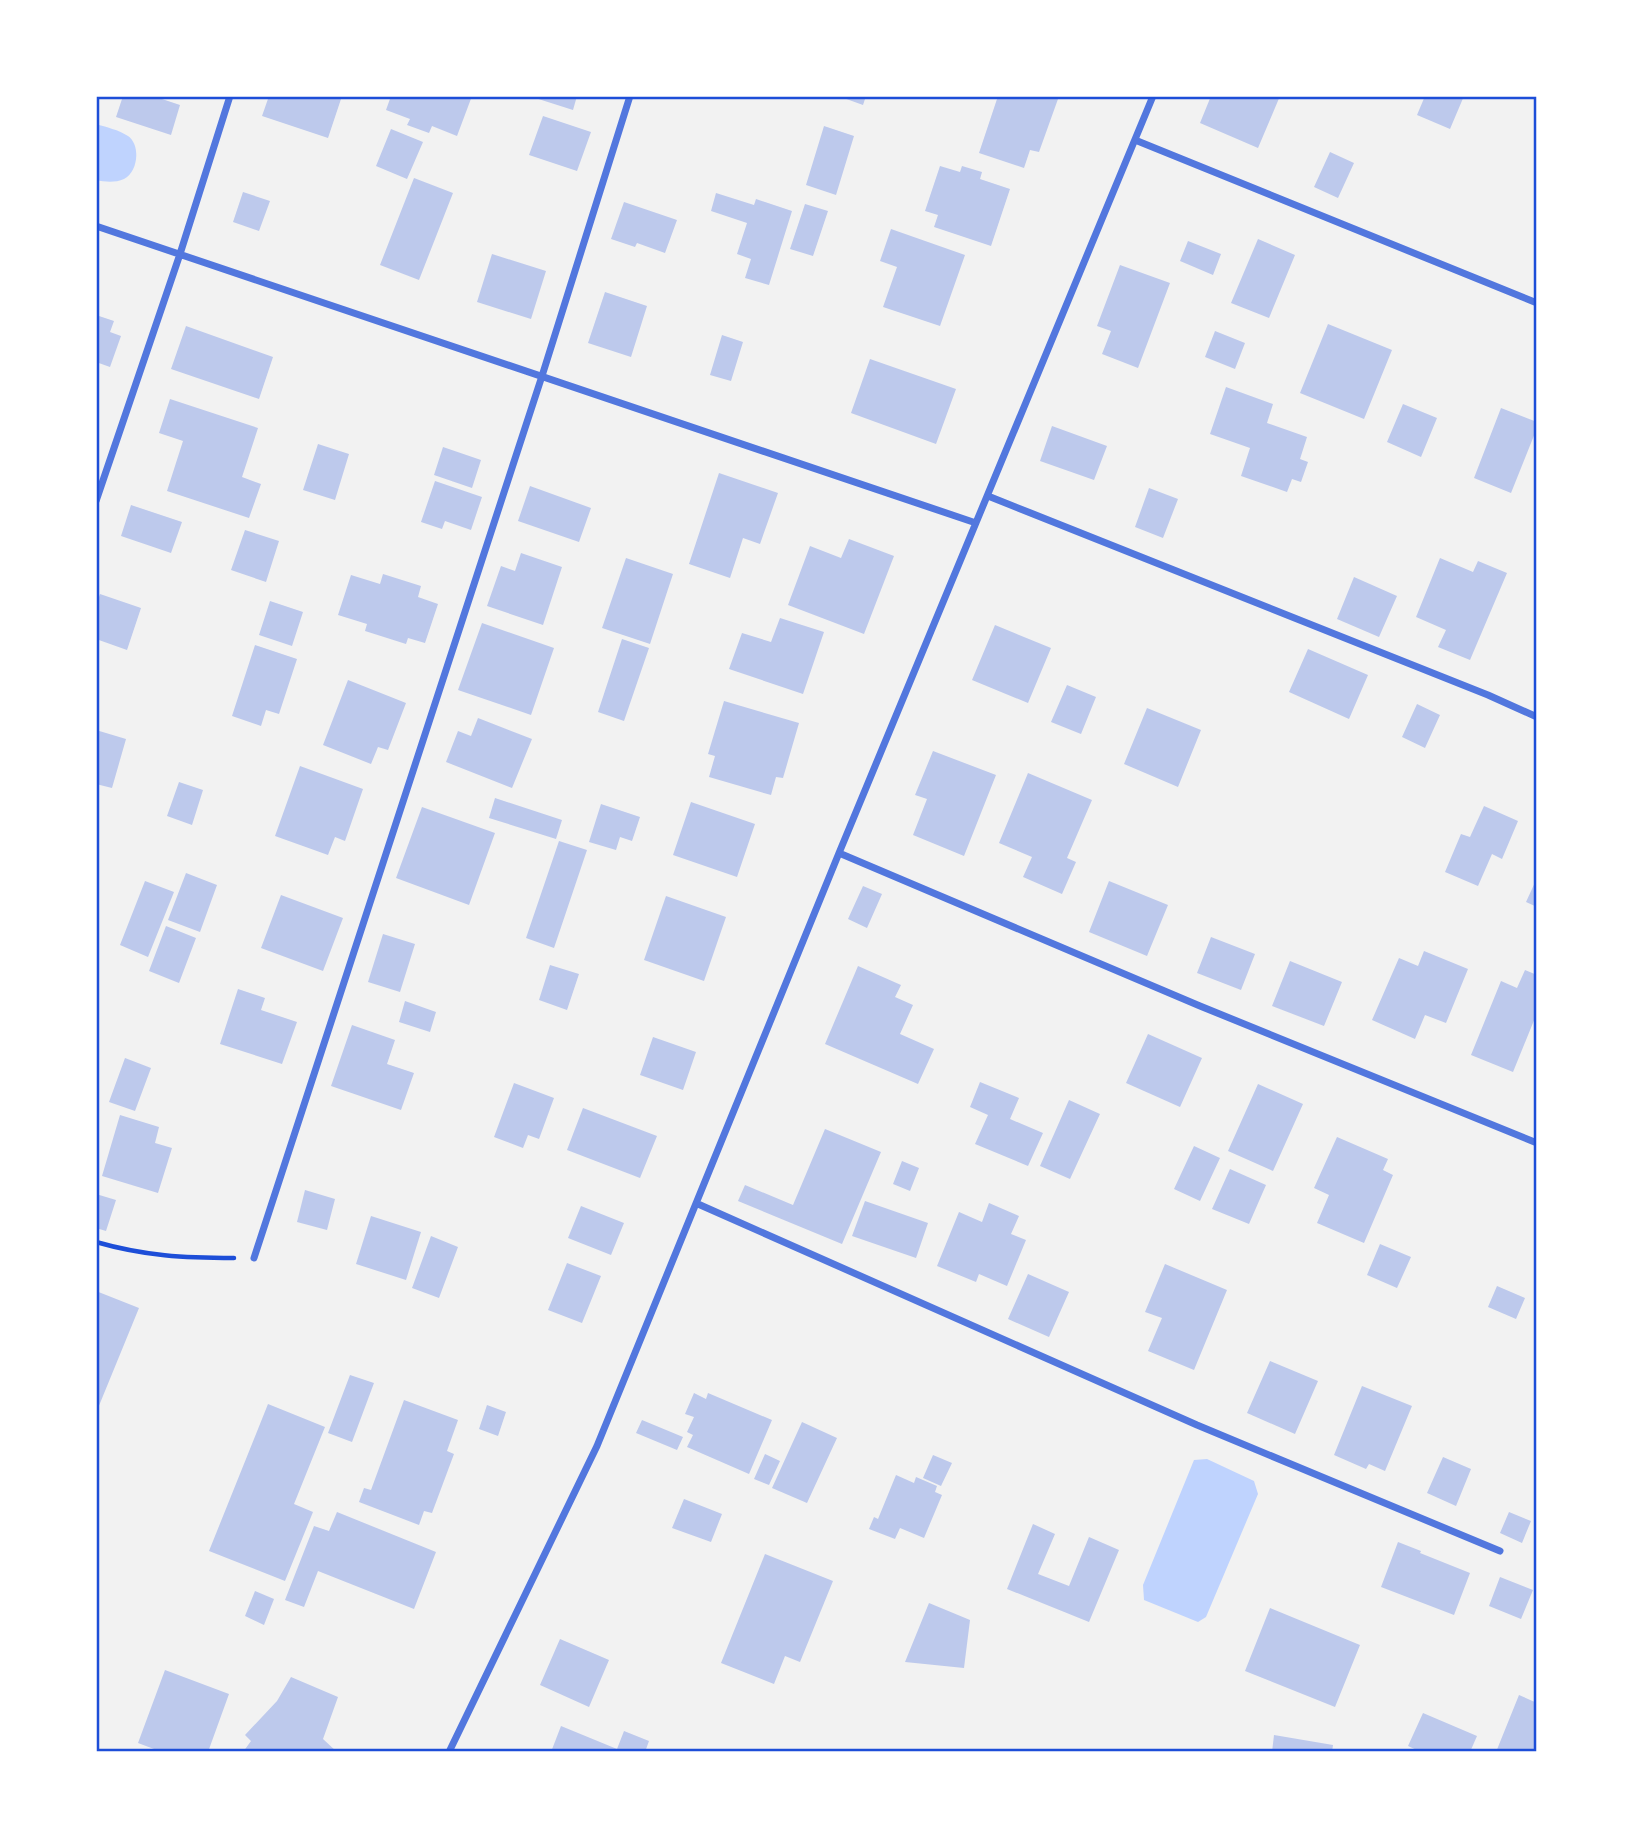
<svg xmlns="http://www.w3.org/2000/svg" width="1633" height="1848" font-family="Rubik,sans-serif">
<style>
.water{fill:#bfd3fe}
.building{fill:#bdc9ec}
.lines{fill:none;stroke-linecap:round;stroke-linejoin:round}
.path{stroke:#1d4ed8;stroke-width:4.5}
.minor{stroke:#5277de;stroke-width:7}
.neatline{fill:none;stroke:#1d4ed8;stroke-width:2.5}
</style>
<rect width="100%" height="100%" fill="#f2f2f2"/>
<!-- water -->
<path class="water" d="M96,124C106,127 119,130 128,136C141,145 138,172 124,179C115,183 105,182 96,180Z
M1207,1459L1254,1481L1258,1494L1206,1617L1198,1622L1144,1600L1143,1585L1194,1460Z"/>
<!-- building -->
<path class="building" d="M123,96H153L180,105L171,135L116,117Z
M269,96H342L328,138L262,116Z
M391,96H472L457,136L432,126L429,133L407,125L410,119L386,110Z
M529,96H577L573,110Z
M838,96H866L863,105Z
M998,96H1050L1058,99L1039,152L1030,150L1024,168L979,153Z
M1211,96H1280L1258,148L1200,123Z
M1425,96H1464L1450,129L1417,115Z
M543,116L591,132L577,171L529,155Z
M824,126L854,136L836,195L806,185Z
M391,129L423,142L407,179L376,166Z
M1330,152L1354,163L1338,198L1314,187Z
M940,166L960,172L962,166L982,172L980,179L1010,189L991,246L934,227L938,215L925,211Z
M414,178L453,193L419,280L380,265Z
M243,192L270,201L259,231L233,222Z
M716,193L754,205L756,199L792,211L769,285L745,278L751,259L737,254L747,223L711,211Z
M624,202L677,220L665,253L637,243L635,247L611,239Z
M805,204L828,211L813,256L790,249Z
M891,229L965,255L940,326L883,307L897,267L880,261Z
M1258,239L1295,255L1269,318L1231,303Z
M1188,241L1221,254L1213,275L1180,261Z
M492,254L546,271L531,319L477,302Z
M1120,265L1170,283L1138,368L1102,354L1111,331L1097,326Z
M605,292L647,306L631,357L588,343Z
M96,315L114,321L110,332L121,336L110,367L96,362Z
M1328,324L1392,350L1364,419L1300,393Z
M186,326L273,357L259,399L171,369Z
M1215,331L1245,343L1235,369L1205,357Z
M722,335L743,342L731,381L710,375Z
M870,359L956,389L936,444L851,413Z
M1226,387L1273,404L1267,423L1307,437L1300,459L1308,462L1301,482L1292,479L1287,492L1241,476L1250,448L1210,434Z
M170,399L258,428L242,477L261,484L249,518L167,491L183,441L159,433Z
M1403,404L1437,418L1421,457L1387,442Z
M1501,408L1537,422V428L1511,493L1474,478Z
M1052,426L1107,446L1094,480L1040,461Z
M318,444L349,454L335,500L303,490Z
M443,447L481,460L472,488L434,475Z
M719,473L778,493L760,544L743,538L730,578L689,564Z
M435,481L482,497L471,530L445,521L442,529L421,522Z
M530,486L591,508L579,542L518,521Z
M1149,488L1178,499L1163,538L1135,527Z
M131,505L182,522L171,553L121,536Z
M245,530L279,541L266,582L231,570Z
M849,539L894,556L864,634L788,605L810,546L841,558Z
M521,553L562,567L543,625L487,606L501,566L515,571Z
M626,558L673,574L650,644L602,628Z
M1440,558L1473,572L1478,561L1507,573L1470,660L1438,647L1446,630L1416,617Z
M383,574L421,586L418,597L438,604L425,643L408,638L406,644L365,631L367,624L338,615L351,575L380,584Z
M1354,577L1397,596L1379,637L1337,619Z
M100,594L141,608L127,650L96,639V606Z
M270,601L303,612L292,646L259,635Z
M780,618L824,632L803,694L729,669L742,633L771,642Z
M482,623L554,648L531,715L458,690Z
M995,625L1051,648L1028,703L972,680Z
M622,639L649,648L624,721L598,712Z
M255,645L297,659L279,714L266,710L261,726L232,716Z
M1308,649L1368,675L1349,719L1289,692Z
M348,680L406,703L388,750L378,747L371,764L323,745Z
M1067,685L1096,697L1081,734L1051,722Z
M724,701L799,723L783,778L776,777L771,795L709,777L715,756L708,754Z
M1417,704L1440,715L1425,748L1402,737Z
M1147,708L1201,730L1178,787L1124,764Z
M478,718L532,739L512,788L446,762L458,731L471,736Z
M96,730L126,739L112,788L96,784Z
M933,751L996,775L964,856L913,835L927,799L915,795Z
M300,766L363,789L345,841L335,837L328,855L275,836Z
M1028,773L1092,800L1067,858L1076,862L1062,894L1023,877L1032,857L999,843Z
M179,782L203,790L192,825L167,816Z
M495,798L562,820L556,839L489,818Z
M691,802L755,824L737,877L673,855Z
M601,804L640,817L632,841L620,837L616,850L589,842Z
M1484,806L1518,821L1502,859L1492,854L1478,886L1445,872L1461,834L1470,837Z
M422,807L495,833L469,905L396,878Z
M559,841L587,850L554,948L526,938Z
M186,873L217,885L200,932L168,920Z
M1537,878V907L1526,902Z
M145,881L174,892L148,957L120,945Z
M1109,881L1168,905L1147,956L1089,932Z
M863,886L882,894L867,928L848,919Z
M281,895L343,918L323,971L261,948Z
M666,896L726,917L704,981L644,960Z
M166,926L196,938L179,983L149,971Z
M383,934L415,944L400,992L368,982Z
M1211,937L1255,954L1241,990L1197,973Z
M1424,951L1468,969L1446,1023L1425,1015L1415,1039L1372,1020L1399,958L1418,966Z
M1290,961L1342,982L1324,1026L1272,1006Z
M550,965L579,974L567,1010L539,1000Z
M858,966L901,985L895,997L913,1005L900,1034L934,1049L918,1084L825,1044Z
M1525,970L1537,975V1013L1513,1072L1471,1055L1501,981L1517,988Z
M238,989L265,998L261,1010L297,1022L282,1064L220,1044Z
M405,1001L436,1012L430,1032L399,1022Z
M352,1025L395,1040L387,1064L414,1073L401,1110L331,1086Z
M1148,1034L1202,1058L1180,1107L1126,1083Z
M653,1037L696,1052L683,1090L640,1075Z
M125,1058L151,1068L135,1111L109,1102Z
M980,1082L1019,1098L1010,1119L1043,1133L1028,1166L975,1144L988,1115L970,1107Z
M514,1083L554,1098L539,1139L528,1135L523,1148L494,1137Z
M1258,1084L1303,1104L1273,1171L1228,1151Z
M1069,1100L1100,1114L1070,1179L1040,1166Z
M583,1108L657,1136L640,1178L567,1150Z
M120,1115L159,1127L155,1143L172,1148L158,1193L102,1176Z
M825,1129L881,1152L842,1244L738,1201L745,1185L793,1205Z
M1337,1137L1388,1159L1383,1170L1393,1175L1364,1243L1317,1223L1329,1195L1314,1188Z
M1194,1146L1220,1158L1200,1201L1174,1189Z
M902,1161L919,1168L910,1191L893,1184Z
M1230,1169L1266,1185L1249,1224L1212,1209Z
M305,1190L335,1199L327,1230L297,1222Z
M96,1194L116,1200L106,1231L96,1228Z
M865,1201L928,1223L916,1258L852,1236Z
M989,1203L1019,1216L1011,1234L1026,1240L1007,1286L979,1274L976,1282L937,1266L959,1212L982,1222Z
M581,1206L624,1223L611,1255L568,1238Z
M371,1216L421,1232L406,1280L356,1264Z
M431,1236L458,1247L439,1298L412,1288Z
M1380,1244L1411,1257L1397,1288L1367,1275Z
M567,1263L601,1276L582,1323L548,1310Z
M1165,1264L1227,1290L1194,1370L1148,1351L1162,1318L1145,1312Z
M1028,1274L1069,1292L1049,1337L1008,1319Z
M1497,1286L1525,1298L1516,1319L1488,1307Z
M96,1291L139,1308L96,1413Z
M1270,1361L1318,1381L1295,1434L1247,1413Z
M350,1375L374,1383L352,1442L328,1433Z
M1362,1386L1412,1406L1385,1471L1369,1464L1366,1469L1334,1455Z
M694,1393L706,1399L708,1393L772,1420L749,1474L687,1447L693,1435L687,1432L694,1417L685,1414Z
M404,1400L458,1420L447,1451L454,1454L432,1513L424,1511L419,1525L359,1502L364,1488L371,1490Z
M268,1404L325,1427L294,1504L313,1512L285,1581L209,1551Z
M487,1405L506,1412L498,1436L479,1429Z
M642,1420L683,1437L677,1450L636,1433Z
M802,1422L837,1438L807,1503L772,1488Z
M765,1454L780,1461L769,1485L754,1479Z
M933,1455L952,1463L941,1486L923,1478Z
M1443,1457L1471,1469L1456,1506L1427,1493Z
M896,1475L914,1483L916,1477L937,1486L935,1492L942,1495L924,1538L900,1528L895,1539L869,1529L874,1517L878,1519Z
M684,1499L722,1514L711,1542L672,1528Z
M337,1512L436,1552L414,1609L318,1571L304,1607L285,1600L314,1526L329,1531Z
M1509,1512L1531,1521L1522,1543L1500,1533Z
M1033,1524L1055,1534L1038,1574L1069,1586L1089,1537L1119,1550L1089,1622L1007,1589Z
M1398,1542L1421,1551L1420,1553L1470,1573L1454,1615L1381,1587Z
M765,1554L833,1581L800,1662L785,1656L774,1684L721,1663Z
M1500,1577L1533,1590L1521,1619L1489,1606Z
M255,1591L274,1599L264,1625L245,1616Z
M929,1603L970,1620L964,1668L905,1662Z
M1270,1608L1360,1645L1335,1707L1245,1671Z
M560,1639L609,1660L589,1707L540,1685Z
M165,1670L229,1694L208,1752H162L138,1743Z
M291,1677L338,1697L323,1739L337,1752H243L251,1741L245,1735L277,1701Z
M1519,1695L1537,1703V1752H1496Z
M1423,1713L1477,1736L1470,1752H1421L1408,1746Z
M561,1726L617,1749L624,1731L649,1741L645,1752H551Z
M1274,1735L1333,1745L1332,1752H1272Z"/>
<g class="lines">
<!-- path -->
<path class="path" d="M96,1242C145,1256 184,1258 234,1258"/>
<!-- minor -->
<path class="minor" d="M1135,140L1537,303
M96,226L976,523
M988,496L1488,695L1537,717
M96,501L180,254L230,96
M839,853L1200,1006L1537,1143
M698,1204L1197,1425L1500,1551
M254,1258L542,376L630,96
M449,1752L597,1446L839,853L1153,96"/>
</g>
<!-- border -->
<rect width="1633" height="1848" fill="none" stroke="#ffffff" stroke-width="196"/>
<rect x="98" y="98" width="1437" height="1652" class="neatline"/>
</svg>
